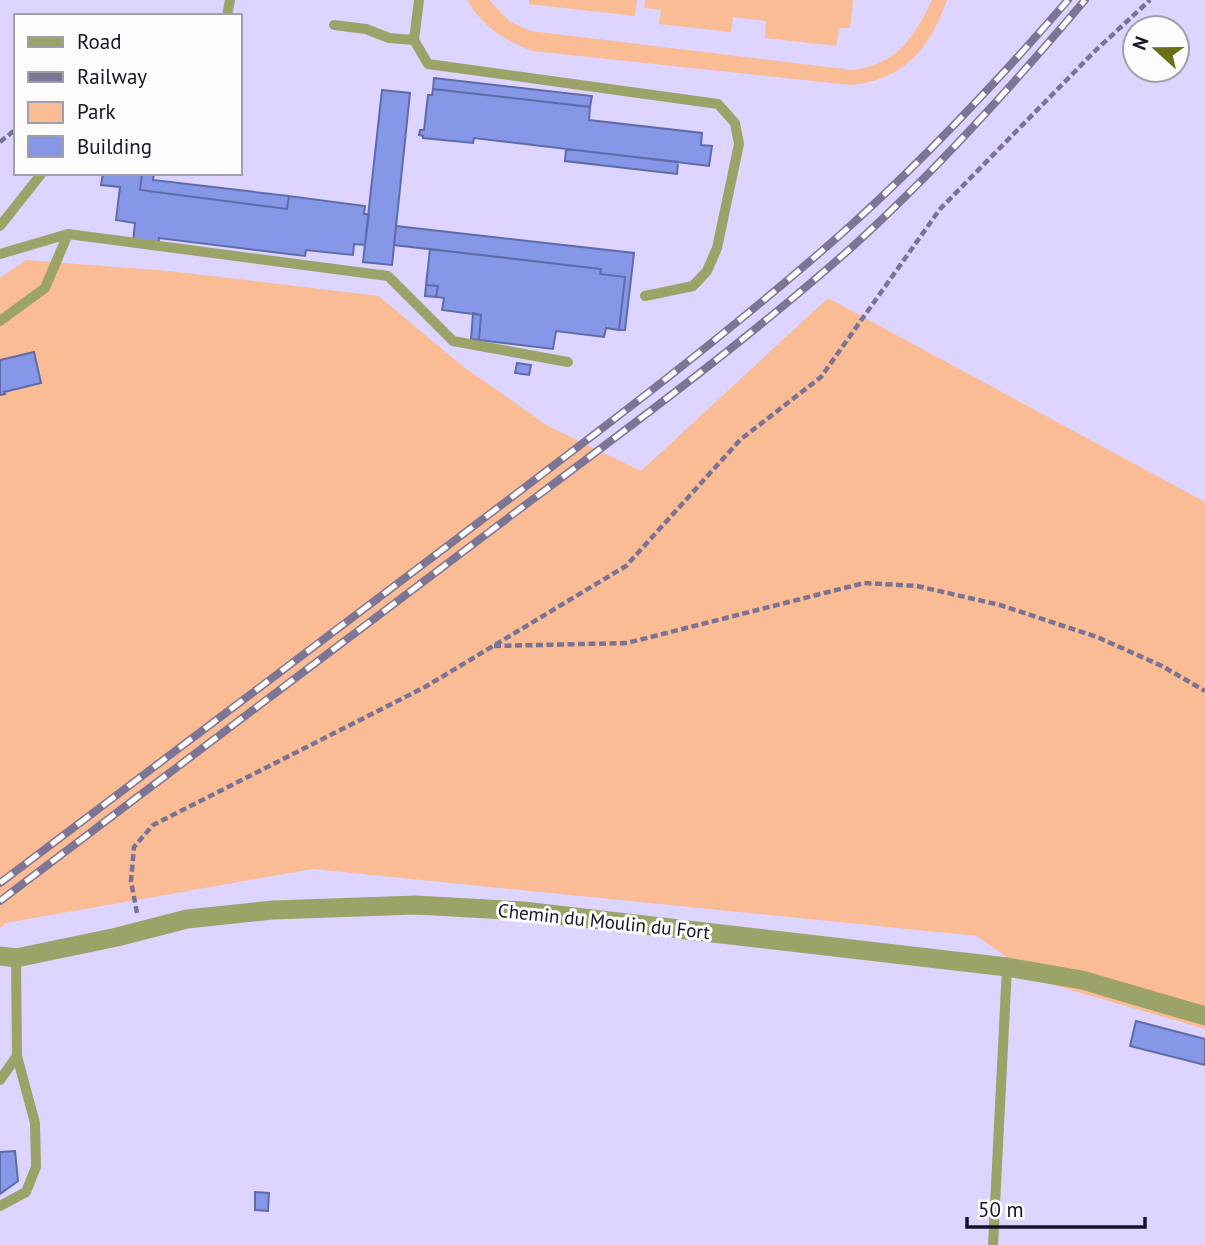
<svg xmlns="http://www.w3.org/2000/svg" width="1205" height="1245" font-family="'PT Sans',sans-serif">
<style>
.green{fill:#fabc94}
.building{fill:#8697e7;stroke:#5e6ba8;stroke-width:2}
.lines{fill:none;stroke-linecap:round;stroke-linejoin:round}
.path{stroke:#7a7394;stroke-width:4.5;stroke-dasharray:7 3.5;stroke-linecap:butt}
.lane{stroke:#9ca368;stroke-width:10}
.street{stroke:#9ca368;stroke-width:19}
.rail-casing{stroke:#7c7596;stroke-width:8}
.rail{stroke:#fcfcfc;stroke-width:5;stroke-dasharray:16;stroke-linecap:butt}
.labels{text-anchor:middle;dominant-baseline:central;stroke-width:6;stroke-linejoin:round;paint-order:stroke}
.street-label{font-size:19px;fill:#171129;stroke:#fcfcfc}
</style>
<rect width="100%" height="100%" fill="#ddd5ff"/>
<!-- green -->
<path class="green" d="M467,0H489L509,21L531,31L852,70C896,65 914,38 932,0H947C930,48 904,80 851,85L533,51C504,40 483,27 467,0Z
M529,0H637L635,16L529,4Z
M645,0H853L850,28H839L836,46L765,38L766,21L733,17L731,32L659,24L661,10L644,8Z
M26,260L169,271L379,296L461,365L548,426L641,471L828,298L1205,502V1029L1040,981L977,936L313,869L5,923L0,928V278Z"/>
<!-- building -->
<path class="building" d="M434,78L592,96L590,107L433,89Z
M433,89L590,107L589,120L702,133L701,145L712,146L709,166L474,138L473,143L423,138V136L419,135L420,130H424L428,95H432Z
M382,90L410,93L392,265L363,262Z
M566,149L678,162L677,174L565,161Z
M103,173H142L140,190L287,209L289,196L365,206L364,214H369L365,245L354,244L353,255L306,250L305,256L159,238L158,245L133,242L135,223L116,220L120,187L101,185Z
M142,173H154L153,180L289,196L287,209L140,190Z
M396,226L634,253L625,330H619L625,277L600,274L601,269L394,245Z
M430,249L601,269L600,274L625,277L619,330L606,328L604,337L556,331L553,349L479,340L481,315L442,310L444,298L436,297L438,286L426,285Z
M426,285L438,286L436,297L425,296Z
M473,313L481,315L479,340L471,339Z
M34,352L41,383L4,392L5,394L0,395V360Z
M517,363L531,365L529,375L515,373Z
M1136,1021L1205,1039V1065L1130,1046Z
M15,1151L18,1181L0,1194V1152Z
M255,1192L269,1193L268,1211L255,1210Z"/>
<g class="lines">
<!-- path -->
<path class="path" d="M0,142L16,129
M494,646L627,643L864,583L917,586L1000,605L1097,637L1162,666L1205,691
M137,913L131,881L134,847L153,825L425,687L626,566L740,440L821,377L940,209L1096,50L1150,0"/>
<!-- lane -->
<path class="lane" d="M419,0L414,40L428,64L718,104L735,123L739,144L717,248L707,271L693,286L645,296
M227,16L230,0
M334,25L366,29L389,38L414,40
M0,226L42,173
M0,254L68,234L388,276L453,341L568,362
M0,321L45,288L68,234
M0,1080L17,1056L16,958
M0,1206L26,1192L36,1167L35,1123L17,1056
M993,1245L1007,967"/>
<!-- street -->
<path class="street" d="M0,956L16,958L117,937L187,919L273,910L416,905L523,911L1007,967L1082,980L1205,1016"/>
<!-- rail casing -->
<g class="rail-casing">
<path id="rail" d="M0,883C149,771 297,659 446,547C579,446 714,346 840,235C921,163 997,82 1068,0
M0,901C153,785 306,670 460,554C592,454 727,358 851,248C935,172 1012,86 1085,0"/>
</g>
<!-- rail -->
<use href="#rail" class="rail"/>
</g>
<g class="labels">
<!-- street labels -->
<g class="street-label">
<text transform="translate(604 921) rotate(6)">Chemin du Moulin du Fort</text>
</g>
</g>
<!-- legend -->
<rect x="14" y="14" width="228" height="161" fill="#fcfcfc" stroke="#a09ea8" stroke-width="2"/>
<rect x="28" y="37" width="35" height="10" fill="#9ca368" stroke="#a09ea8" stroke-width="2"/>
<text x="77" y="49" font-size="21" fill="#171129">Road</text>
<rect x="28" y="72" width="35" height="10" fill="#7c7596" stroke="#a09ea8" stroke-width="2"/>
<text x="77" y="84" font-size="21" fill="#171129">Railway</text>
<rect x="28" y="102" width="35" height="21" fill="#fabc94" stroke="#a09ea8" stroke-width="2"/>
<text x="77" y="119" font-size="21" fill="#171129">Park</text>
<rect x="28" y="136" width="35" height="21" fill="#8697e7" stroke="#a09ea8" stroke-width="2"/>
<text x="77" y="154" font-size="21" fill="#171129">Building</text>
<!-- north arrow -->
<g transform="translate(1156 49) rotate(291)"><circle r="33" fill="#fcfcfc" stroke="#a09ea8" stroke-width="2"/>
<path d="M0-5L12 26L0 18L-12 26Z" fill="#6a7017"/>
<text y="-10" font-size="19" font-weight="bold" text-anchor="middle" fill="#171129">N</text>
</g>
<!-- scale -->
<path d="M967 1217v10h178v-10" fill="none" stroke="#171129" stroke-width="3.5"/>
<text x="978" y="1217" font-size="21" fill="#171129" stroke="#fcfcfc" stroke-width="5" paint-order="stroke">50 m</text>
</svg>
